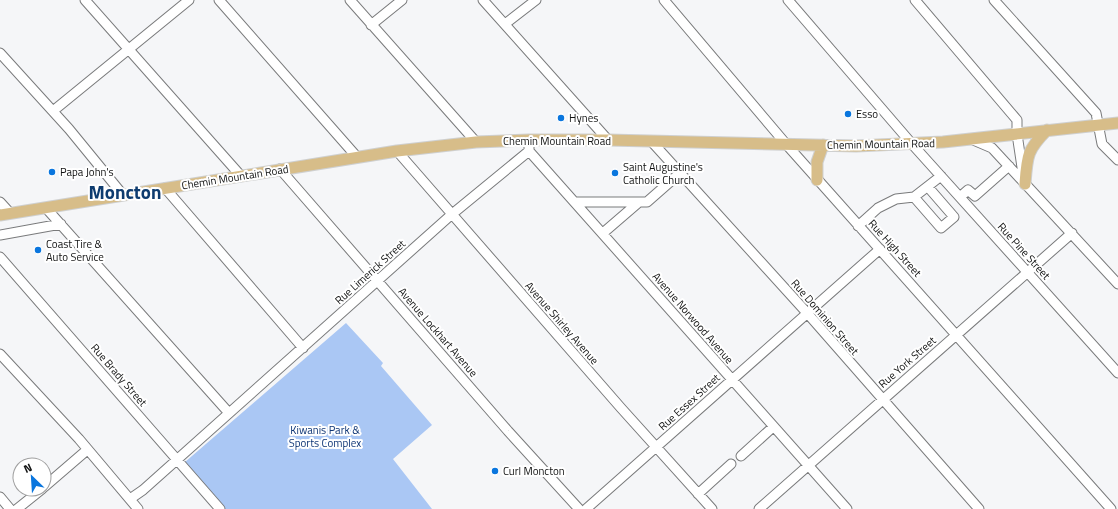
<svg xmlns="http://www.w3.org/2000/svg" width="1118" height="509" font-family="'Titillium Web',sans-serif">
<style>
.green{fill:#aac7f4}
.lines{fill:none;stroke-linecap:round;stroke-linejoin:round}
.minor-casing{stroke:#797a7b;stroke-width:11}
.major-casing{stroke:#cfd0d0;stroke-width:13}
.minor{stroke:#fff;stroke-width:9}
.major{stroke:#d7bd89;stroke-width:11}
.poi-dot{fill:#0a76de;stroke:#fff;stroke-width:1.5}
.labels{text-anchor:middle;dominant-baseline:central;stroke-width:4;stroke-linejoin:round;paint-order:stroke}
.poi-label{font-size:11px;fill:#111212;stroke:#fff;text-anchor:start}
.street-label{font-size:11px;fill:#111212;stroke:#fff}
.park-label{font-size:11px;fill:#0e3575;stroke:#fff}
.town-label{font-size:19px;font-weight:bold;fill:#0e3c6f;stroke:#fff}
</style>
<rect width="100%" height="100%" fill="#f5f6f8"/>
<!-- green -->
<path class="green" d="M346,323L383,363L381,366L432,425L393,459L432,509H224L185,462Z"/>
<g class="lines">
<!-- minor casing -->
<g class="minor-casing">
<path id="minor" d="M85,0L241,176
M219,0L357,157
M350,0L476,142
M483,0L608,140
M664,0L786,144L1111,509
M788,0L912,144L1118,373
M915,0L1017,120V134L1023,174
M994,0L1096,113L1102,144L1118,160
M505,24L536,0
M371,25L402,0
M0,53L69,129L123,195
M53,111L189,0
M971,139L992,148L1118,284
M652,142L808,314L979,509
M529,145V151L847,509
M397,151L621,408L712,509
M280,169L508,431L579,509
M165,188L303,348
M914,197L941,228L954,217L928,187
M960,197L968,190L975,196L1009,166
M0,202L10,213
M575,202H647L680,173
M46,208L229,413
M858,226L878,208L896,199L914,197L941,176
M603,233L639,202
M0,235L61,224
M0,257L220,509
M0,354L79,439L138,509
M741,456L773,427
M44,487L87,450
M698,494L731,464
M0,497L10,509
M130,499L143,490L451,215L529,151
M17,509L42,489
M586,509L880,249
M759,509L1072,233"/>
</g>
<!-- major casing -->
<g class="major-casing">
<path id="major" d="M817,180V162L823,145
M1025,184C1027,156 1027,150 1047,130
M0,215L397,151L476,142L529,140H608L856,146L943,142L1118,123"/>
</g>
<!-- minor -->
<use href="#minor" class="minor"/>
<!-- major -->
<use href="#major" class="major"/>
</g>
<!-- markers -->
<g class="poi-dot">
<circle cx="848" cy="114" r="4"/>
<circle cx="561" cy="118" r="4"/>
<circle cx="52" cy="172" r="4"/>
<circle cx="615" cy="173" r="4"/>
<circle cx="38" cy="250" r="4"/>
<circle cx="495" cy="471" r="4"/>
</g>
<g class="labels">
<!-- poi labels -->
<g class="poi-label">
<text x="856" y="114">Esso</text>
<text x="569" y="118">Hynes</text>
<text x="623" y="167">Saint Augustine's<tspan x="623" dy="13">Catholic Church</tspan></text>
<text x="60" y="172">Papa John's</text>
<text x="46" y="244">Coast Tire &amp;<tspan x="46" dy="13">Auto Service</tspan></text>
<text x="503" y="471">Curl Moncton</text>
</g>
<!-- street labels -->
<g class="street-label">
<text x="557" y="141">Chemin Mountain Road</text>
<text transform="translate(881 144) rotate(-1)">Chemin Mountain Road</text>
<text transform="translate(235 177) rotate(-9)">Chemin Mountain Road</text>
<text transform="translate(895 248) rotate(48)">Rue High Street</text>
<text transform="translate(1024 251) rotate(48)">Rue Pine Street</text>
<text transform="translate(370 272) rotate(-42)">Rue Limerick Street</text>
<text transform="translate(825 317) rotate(49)">Rue Dominion Street</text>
<text transform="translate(693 318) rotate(49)">Avenue Norwood Avenue</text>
<text transform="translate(562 323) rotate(49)">Avenue Shirley Avenue</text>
<text transform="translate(438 332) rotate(49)">Avenue Lockhart Avenue</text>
<text transform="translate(907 362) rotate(-41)">Rue York Street</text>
<text transform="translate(119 375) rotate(49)">Rue Brady Street</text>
<text transform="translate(689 402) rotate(-42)">Rue Essex Street</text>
</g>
<!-- park labels -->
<g class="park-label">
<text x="325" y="430">Kiwanis Park &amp;<tspan x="325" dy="13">Sports Complex</tspan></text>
</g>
<!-- town labels -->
<g class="town-label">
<text x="125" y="191">Moncton</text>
</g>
</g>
<!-- north arrow -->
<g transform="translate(32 477) rotate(335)"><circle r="19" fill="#ffffff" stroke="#a0a0a0"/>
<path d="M0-3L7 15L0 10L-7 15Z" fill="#0a76de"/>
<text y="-6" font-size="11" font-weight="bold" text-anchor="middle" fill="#111212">N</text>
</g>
</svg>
